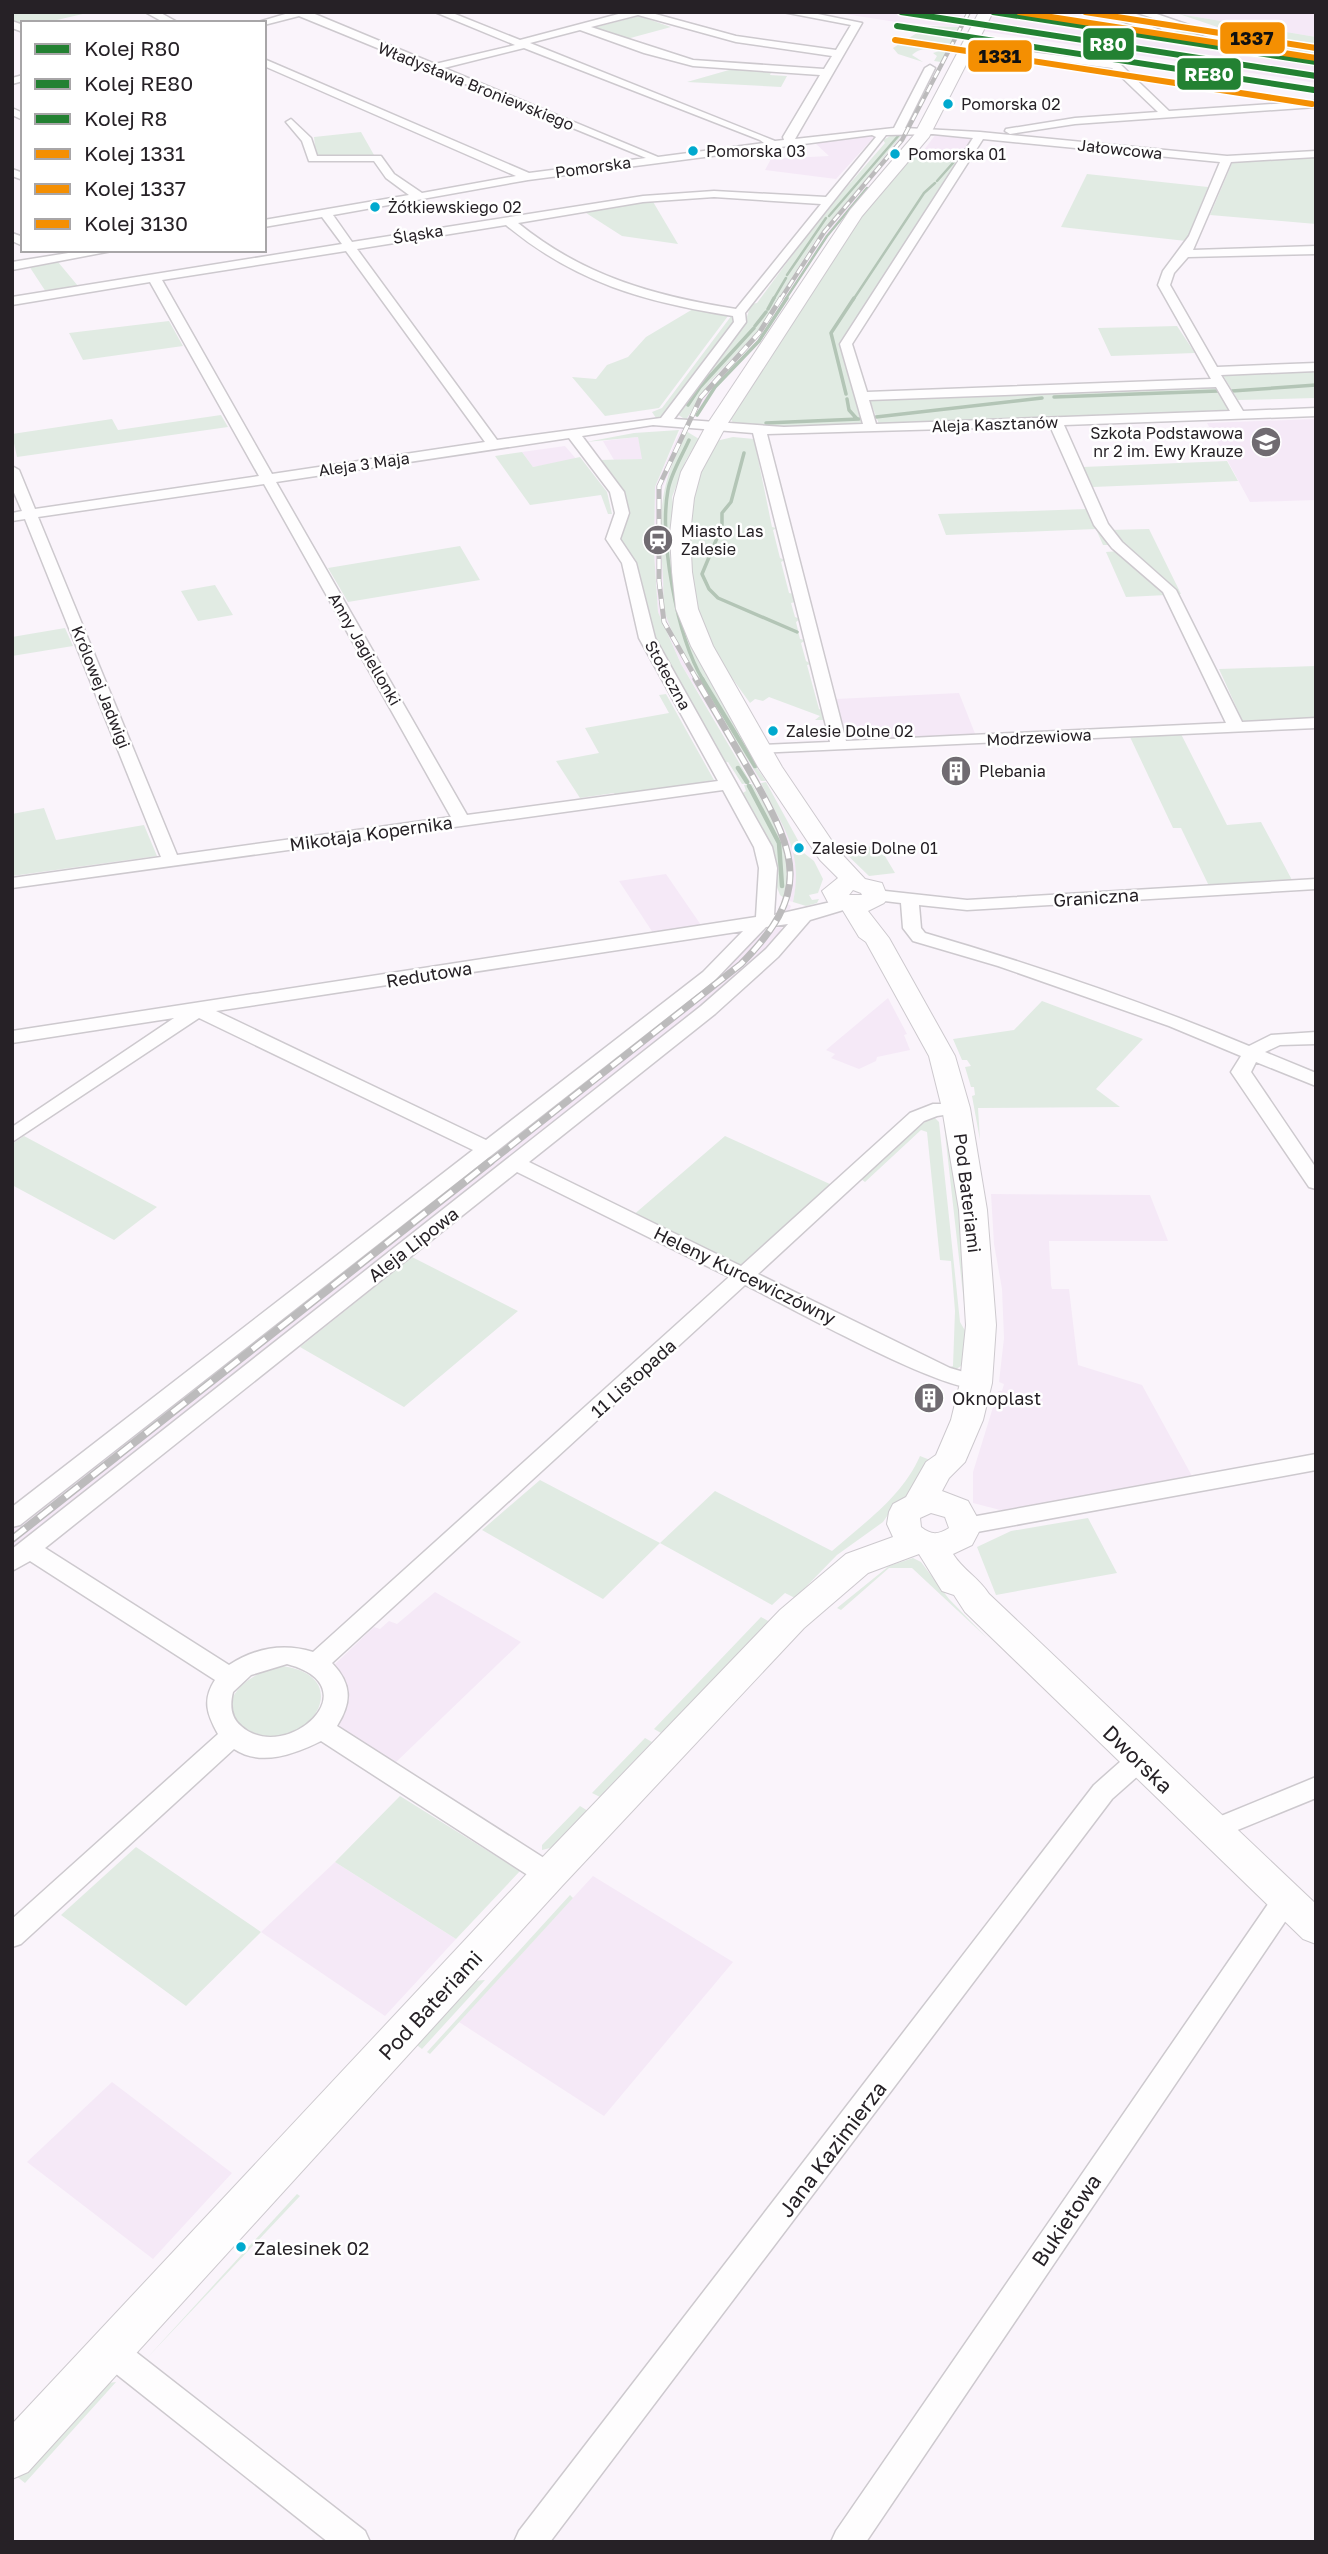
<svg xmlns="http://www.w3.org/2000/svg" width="1328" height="2554" font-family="'Golos Text',sans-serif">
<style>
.built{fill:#f5e9f7}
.green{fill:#e1ebe3}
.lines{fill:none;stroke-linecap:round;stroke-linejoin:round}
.stream-far2{stroke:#b3c5b6;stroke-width:2.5}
.stream-far1{stroke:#b3c5b6;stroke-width:3.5}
.stream{stroke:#b3c5b6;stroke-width:4.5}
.street-casing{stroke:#cdc9ce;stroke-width:3}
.secondary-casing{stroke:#cdc9ce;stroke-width:2}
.street{fill:#fefdfe;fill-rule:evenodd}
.secondary{fill:#fefdfe;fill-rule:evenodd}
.rail-far3-casing{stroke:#bcbbbc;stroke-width:4.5}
.rail-far2-casing{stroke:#bcbbbc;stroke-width:5}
.rail-far1-casing{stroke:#bcbbbc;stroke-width:7}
.rail-casing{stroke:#bcbbbc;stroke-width:8}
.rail-far3{stroke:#fff;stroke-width:2.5;stroke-dasharray:8;stroke-linecap:butt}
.rail-far2{stroke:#fff;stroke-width:3.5;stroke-dasharray:10;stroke-linecap:butt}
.rail-far1{stroke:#fff;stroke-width:4.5;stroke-dasharray:13;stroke-linecap:butt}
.rail{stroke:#fff;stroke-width:5;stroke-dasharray:17;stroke-linecap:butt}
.rail-1-casing{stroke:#fff;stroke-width:9}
.rail-2-casing{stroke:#fff;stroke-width:9}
.rail-3-casing{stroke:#fff;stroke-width:9}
.rail-4-casing{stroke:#fff;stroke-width:9}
.rail-5-casing{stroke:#fff;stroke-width:9}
.rail-6-casing{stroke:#fff;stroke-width:9}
.rail-1{stroke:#238132;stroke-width:6}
.rail-2{stroke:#238132;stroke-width:6}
.rail-3{stroke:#238132;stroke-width:6}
.rail-4{stroke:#f48f02;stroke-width:6}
.rail-5{stroke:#f48f02;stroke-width:6}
.rail-6{stroke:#f48f02;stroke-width:6}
.bus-dot{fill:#00a9ce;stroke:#fff;stroke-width:2.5}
.labels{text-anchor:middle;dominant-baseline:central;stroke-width:5;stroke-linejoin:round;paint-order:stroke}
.far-street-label{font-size:16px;fill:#262126;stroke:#fff}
.bus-label{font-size:16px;fill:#262126;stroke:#fff;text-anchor:start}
.far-poi-label{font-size:16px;fill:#262126;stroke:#fff;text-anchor:start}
.street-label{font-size:18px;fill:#262126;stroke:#fff}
.poi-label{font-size:18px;fill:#262126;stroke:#fff;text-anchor:start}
.near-bus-label{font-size:19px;fill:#262126;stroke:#fff;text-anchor:start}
.near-street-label{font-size:21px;fill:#262126;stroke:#fff}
.line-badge{stroke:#fff;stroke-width:2.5}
.badge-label{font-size:19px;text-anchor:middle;font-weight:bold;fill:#fff}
.pale-badge-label{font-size:19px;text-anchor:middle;font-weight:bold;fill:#111}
</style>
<rect width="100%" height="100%" fill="#faf4fb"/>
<!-- built -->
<path class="built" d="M832,12H940L965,16L959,27L896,22Z
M1167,12H1316V37L1179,14Z
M988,16L1316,67V83L982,31Z
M903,134L909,135L823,239L763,331L716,383L692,420H686L710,382L758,331L830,222Z
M936,134L975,136L964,154L924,150Z
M870,135L875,136L836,179L765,170L771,159L829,156L815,143Z
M1316,419V500L1250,502L1207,423Z
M683,425L689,426L662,489L660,519L666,616L680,648L761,781L758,782L761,783L789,835L795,852L797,880L793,902L789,901L788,904L791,906L788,914L778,913L787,900L789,868L777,829L754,783L681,664L658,612L654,552L655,487Z
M638,437L643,459L614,460L603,441Z
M565,446L577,460L533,467L522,452Z
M959,693L976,736L859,742L846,737L836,699Z
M666,874L703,928L655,936L619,881Z
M782,927L770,951L12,1553V1528L767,929Z
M888,998L907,1034L904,1035L910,1050L877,1057L876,1061L859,1069L831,1058L835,1054L826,1050Z
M991,1194L1150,1195L1168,1241H1049L1051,1285L1052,1289H1069L1078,1365L1142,1385L1192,1476L1004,1511L973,1503V1472L998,1391H1002L1004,1384L999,1382L1004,1338L1002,1289L994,1244Z
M435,1592L521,1642L394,1764L339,1729L345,1698L331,1668L374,1627L380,1629L389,1621L397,1624Z
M335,1862L456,1939L385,2016L261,1932Z
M593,1876L733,1962L604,2116L459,2022Z
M112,2082L232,2173L153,2259L27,2162Z"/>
<!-- green -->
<path class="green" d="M12,12H86L87,13L44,23L23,24L12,19Z
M993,12H1048L1117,35L988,16Z
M1179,14L1316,37V67L1198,48L1200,46L1184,41L1221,49L1271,54L1236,47L1235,44L1193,40L1169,33L1185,29L1220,41L1238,34Z
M639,16L671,27L623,40L593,28Z
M928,26L959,27L941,62L934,61L937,56L933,53L939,51C928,50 922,46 912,55L923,62L898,54L893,48Z
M736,68L772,70L770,75L787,76L781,87L687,82Z
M361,132L374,155L316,156L314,137Z
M894,134H903L815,241L758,331L710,382L686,420L677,414L745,323L751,304L757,303L819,219L885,143L883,140Z
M924,150L964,154L842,344L864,423L786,429L734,424L730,418C767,357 805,296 846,238C870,205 890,173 924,150Z
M1316,156V224L1210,215L1233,161Z
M1087,174L1208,187L1186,241L1061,227Z
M652,200L678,244L622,236L583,211Z
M58,262L78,286L46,292L29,266Z
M693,309L728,316L659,408L605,416L572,377L596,379L607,365L628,357L646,337Z
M732,315L735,321L662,417L656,418L652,412L662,408Z
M169,321L183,346L83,360L69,333Z
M1177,326L1195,353L1111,356L1098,328Z
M1316,369V398L1238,400L1221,372Z
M1214,387L1230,410L879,424L869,398Z
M221,415L228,427L17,457L12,434L112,419L118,430Z
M679,430L655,487L654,552L658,612L681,664L751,783L742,784L728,762L723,763L655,642L618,538L627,519L599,460L642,459L638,437L586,442L634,433Z
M686,431L699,439L686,460L672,497L694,649L761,767L757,768L766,781H761C730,730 688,675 667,619C662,607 664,590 663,577C659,512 658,491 686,431Z
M733,437L754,439L772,527L777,528L773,530L780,558L785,560L781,562L789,593L794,594L795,602L791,603L795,617L800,619L796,622L800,639L806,640L801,643L806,661L811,664L807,665L819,709L825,712L826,720H815L820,716L769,697L763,701L755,699L750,703L711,649L695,600L687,530L695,484L716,441Z
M522,452L533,467L580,457L607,492L612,514H608L601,495L530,505L495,456Z
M1227,461L1238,481L1093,487L1083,467Z
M1087,509L1096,529L1113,545H1103L1096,529L946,535L938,514Z
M1149,529L1181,594H1176L1109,530Z
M460,546L480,580L348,602L328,568Z
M1119,551L1167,595L1126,597L1106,552Z
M215,585L233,615L198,621L181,591Z
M65,628L73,646L12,656V637Z
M1316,666V718L1243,722L1219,669Z
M666,694L714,780L704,782L705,785L617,798L614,793L580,798L556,761L599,753L585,728L669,713L659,695Z
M1181,734L1227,825L1261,822L1292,880L1209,886L1181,828H1173L1130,737Z
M766,782L800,844L795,846L814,861L823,879L818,893L809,895L812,900L819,899L817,903L806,906L793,902C804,849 782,828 761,783Z
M752,784C775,822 793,853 785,899L780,895L741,794L746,791L744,785Z
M44,808L56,840L144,825L157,856L12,876V814Z
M879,846L895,873L869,876L840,848Z
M1042,1001L1143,1039L1096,1089L1120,1107L978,1108L980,1140L972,1096L975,1095L974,1087H971L965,1067L971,1066L967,1060H962L953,1039L1014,1030Z
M933,1116L939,1122L960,1322L967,1334L964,1364L952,1372L947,1368L953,1366L955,1311L951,1261L940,1260L927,1132L921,1130L865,1182L861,1179L900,1141Z
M944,1124H950L959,1189L966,1321Z
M24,1136L157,1207L114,1240L12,1185V1144Z
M725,1136L832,1185L741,1269L631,1217Z
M412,1257L518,1311L404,1407L300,1347Z
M920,1456L930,1460L910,1493L896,1503L883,1522L837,1555L795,1598L785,1593L772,1605L660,1543L603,1599L482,1530L540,1480L660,1543L715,1491L832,1551C865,1522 902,1497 920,1456Z
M1088,1518L1117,1573L996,1595L977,1547L1011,1531Z
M913,1558L921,1562L949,1599L987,1638L912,1568H889L841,1610L837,1608L889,1566Z
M761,1617L770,1622L661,1733L654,1729Z
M283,1666C361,1678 303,1758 250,1731C204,1707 250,1670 283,1666Z
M645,1738L652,1742L600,1797L592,1793Z
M400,1796L520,1871L456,1939L335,1862Z
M580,1806L588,1811L554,1847L542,1850V1845Z
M136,1847L261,1932L186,2006L61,1915Z
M570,1895L573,1898L430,2054L427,2052Z
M485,1980L422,2049L414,2043L472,1981Z
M297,2194L300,2196L147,2358Z
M116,2382L25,2483L16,2476L101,2384Z"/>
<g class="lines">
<!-- stream-far2 -->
<path class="stream-far2" d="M937,181L960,155
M829,216L899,135
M787,275L826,218
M773,300L786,278
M785,300L827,236L867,188
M853,300L924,193L935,183"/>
<!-- stream-far1 -->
<path class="stream-far1" d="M768,309L774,298
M755,326L766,312
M1232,391L1316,385
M846,394L831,333L854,298
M1054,397L1218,391
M847,399L849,410L857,419
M688,405L700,387L754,328
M697,415L715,387L759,341L787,298
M876,417L1042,398
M766,423L859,419
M689,440C682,456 671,473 668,490C659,539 677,637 703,680
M744,453L731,502L722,513V526L702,574L709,589L718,598L797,632"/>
<!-- stream -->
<path class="stream" d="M702,679L755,766
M738,768L747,782
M749,786L779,843L782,886"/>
<!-- street casing -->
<g class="street-casing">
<path id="street" d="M145,12H159L179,23H165Z
M292,12H310L435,64L515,45L435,12H450L520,40L626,12H648L736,36L836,50L851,25L783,12H808L862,23L795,139L894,128L925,68L930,65L935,68L905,128L980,132L1227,156L1316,151V157L1231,162L1193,250L1316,246V254L1188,257L1174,273L1170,285L1217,367L1316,363V371L1221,375L1243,411L1316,408V416L1064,425L1108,524L1122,542L1176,590L1242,722L1316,718V728L756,753L754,750L762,745L830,742L753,433L653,425L582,436L624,492L629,513L620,539L636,563L655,638L772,847L777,868L774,915L844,899L853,904L850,908L810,920L778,957L715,1014L529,1162L741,1266L910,1113L933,1104H963L966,1108L963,1112L937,1116L924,1121L758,1274L950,1368L984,1378L987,1383L984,1388C951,1398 785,1304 745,1285L332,1663C352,1684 352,1702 337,1726L558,1867L562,1875L558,1883L549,1886L540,1883L321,1741C295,1754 261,1767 234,1749L21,1944L12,1947V1919L218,1734C207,1714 202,1700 215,1680L30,1561L12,1571V1549L701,1006L766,949L788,924L766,927L715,980L20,1525L12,1527V1507L473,1150L199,1018L12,1142V1127L174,1018L12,1043V1031L756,917L759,868L754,847L723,790L12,888V878L161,857L25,519L12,521V513L22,511L12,488V466L19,470L35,509L259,476L150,282L12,305V297L342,244L322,217L264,227V220L409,195L386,178L374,161H309L302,141L286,122L291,119L311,138L317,156H381L394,174L422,193L516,176L264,66V59L529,173L646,158L299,16L264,25L255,23ZM638,15L736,42L832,56L824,69L693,60L591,27ZM580,30L644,53L693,66L820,75L783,137L784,140L775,141L530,43ZM524,48L760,140L764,143L658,157L444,68ZM933,134L973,138L840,344L863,424L784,427L674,419L746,322L745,313L752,304L886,135ZM872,135L876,137L826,197L714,191L643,196L352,242L333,215L528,180ZM983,139L1220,162L1189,236L1163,271L1158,285L1211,379L867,392L852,344ZM714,197L821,204L736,309C654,296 583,276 518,223L643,202ZM506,225C576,283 645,302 733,316L734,322L661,418L497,440L357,249ZM346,251L485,442L272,474L162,280ZM1216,387L1230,411L876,424L869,400ZM1050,426L1094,525L1112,548L1163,592L1226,723L846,741L767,434ZM569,438L610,492L615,513L606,539L622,563L639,638L718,781L467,815L276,482ZM264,484L451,817L177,855L38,517ZM743,931L703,972L486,1140L216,1011ZM517,1172L729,1277L313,1652C284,1643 255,1648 229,1665L45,1548ZM287,1664C374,1687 285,1766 241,1726C230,1717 230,1704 233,1692L251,1675Z
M1099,12H1114L1160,30L1151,32Z
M1135,12H1151L1229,39L1220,41Z
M12,21L23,25V32L12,28Z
M990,47L1119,63L1169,111L1316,101V107L1075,124L1010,134L1005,131L1006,129L1075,118L1158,112L1112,68L986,52V48Z
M23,75V81L12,84V78Z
M12,108L23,113V120L12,115Z
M12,169L23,173V180L12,176Z
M12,233L23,237V246L12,241Z
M87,250H117L12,270V262Z
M1316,879V889L967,910L919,905L921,928L925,933C1035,965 1144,1002 1249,1046L1271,1035L1316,1032V1044L1280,1045L1265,1052L1316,1073V1086L1256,1062L1251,1072L1316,1168V1189L1309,1187L1231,1072L1241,1056L1169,1026L998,966L913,941L903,928L901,903L876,900L867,895L876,890L967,900Z
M1316,1454V1470L966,1534L958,1532L954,1526L958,1520L966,1518Z
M1139,1750L1148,1753L1152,1760L1148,1767L1112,1799L550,2542H514L519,2531L1094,1785L1130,1753Z
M1316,1777V1798L1213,1840L1204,1837L1200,1830L1204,1823Z
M1286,1888L1295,1891L1299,1899L1295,1907L866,2542H831L836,2531L1277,1891Z
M112,2338L123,2342L365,2531L370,2542H328L101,2362L97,2352L101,2342Z"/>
</g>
<!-- secondary casing -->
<g class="secondary-casing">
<path id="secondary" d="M979,12H993L929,137L862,216L726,426L701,472L694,498L690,534L692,572L698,609L713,646L782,767L838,850L865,879L882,883L888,898L884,903L868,911L889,938L955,1056L970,1108L987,1210L996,1325L992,1383L983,1420L965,1462L949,1478L942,1491L968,1501L982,1526L972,1545L953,1554C964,1571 978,1577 989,1594L1316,1904V1944L1303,1939L965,1612L954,1595L942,1591L919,1554L868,1573L804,1628L562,1886L28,2472L12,2479V2424L536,1864L780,1610L846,1554L893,1537L887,1524L889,1512L893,1504L906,1497L926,1462L936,1455L951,1420L960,1383L966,1325L959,1210L942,1108L929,1056L866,942L859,937L842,909L830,906L822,891L838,878L820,860L758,767L691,646L676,609L672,572L670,534L674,498L681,472L706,426L850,210L914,135ZM853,890L861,893L862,895H849ZM931,1513L945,1517L949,1528C938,1535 931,1535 921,1527L920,1518Z"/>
</g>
<!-- street -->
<use href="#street" class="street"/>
<!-- secondary -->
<use href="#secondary" class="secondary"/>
<!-- rail-far3 casing -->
<g class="rail-far3-casing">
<path id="rail-far3" d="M780,300L824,232L902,140L969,12"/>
</g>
<!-- rail-far2 casing -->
<g class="rail-far2-casing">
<path id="rail-far2" d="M697,680L664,622L659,581V486L701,397L759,333L781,298"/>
</g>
<!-- rail-far1 casing -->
<g class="rail-far1-casing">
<path id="rail-far1" d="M489,1163L741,964C811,893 798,857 753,777C734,744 715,711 696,679"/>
</g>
<!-- rail casing -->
<g class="rail-casing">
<path id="rail" d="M12,1539L491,1161"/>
</g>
<!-- rail-far3 -->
<use href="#rail-far3" class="rail-far3"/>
<!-- rail-far2 -->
<use href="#rail-far2" class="rail-far2"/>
<!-- rail-far1 -->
<use href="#rail-far1" class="rail-far1"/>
<!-- rail -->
<use href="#rail" class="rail"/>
<!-- rail-1 casing -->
<g class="rail-1-casing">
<path id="rail-1" d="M901,12L1316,76"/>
</g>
<!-- rail-2 casing -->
<g class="rail-2-casing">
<path id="rail-2" d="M897,26L1314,90"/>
</g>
<!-- rail-3 casing -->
<g class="rail-3-casing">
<path id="rail-3" d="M993,12L1316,62"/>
</g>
<!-- rail-4 casing -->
<g class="rail-4-casing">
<path id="rail-4" d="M895,40L1312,104"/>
</g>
<!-- rail-5 casing -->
<g class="rail-5-casing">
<path id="rail-5" d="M1085,12L1316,48"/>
</g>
<!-- rail-6 casing -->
<g class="rail-6-casing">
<path id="rail-6" d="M1019,12L1316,58"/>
</g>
<!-- rail-1 -->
<use href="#rail-1" class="rail-1"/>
<!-- rail-2 -->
<use href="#rail-2" class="rail-2"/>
<!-- rail-3 -->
<use href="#rail-3" class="rail-3"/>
<!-- rail-4 -->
<use href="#rail-4" class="rail-4"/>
<!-- rail-5 -->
<use href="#rail-5" class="rail-5"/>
<!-- rail-6 -->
<use href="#rail-6" class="rail-6"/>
</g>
<!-- icons -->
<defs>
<g id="school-disc" transform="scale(1.575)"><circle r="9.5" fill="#706b71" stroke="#fff"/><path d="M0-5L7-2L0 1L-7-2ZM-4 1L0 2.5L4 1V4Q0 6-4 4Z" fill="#fff"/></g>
<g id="station-disc" transform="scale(1.575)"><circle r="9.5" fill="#706b71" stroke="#fff"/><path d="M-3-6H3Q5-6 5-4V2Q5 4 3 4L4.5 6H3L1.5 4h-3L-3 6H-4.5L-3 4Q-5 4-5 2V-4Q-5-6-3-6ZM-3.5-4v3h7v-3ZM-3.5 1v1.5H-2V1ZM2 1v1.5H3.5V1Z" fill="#fff"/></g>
<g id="building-disc" transform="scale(1.575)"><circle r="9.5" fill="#706b71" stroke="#fff"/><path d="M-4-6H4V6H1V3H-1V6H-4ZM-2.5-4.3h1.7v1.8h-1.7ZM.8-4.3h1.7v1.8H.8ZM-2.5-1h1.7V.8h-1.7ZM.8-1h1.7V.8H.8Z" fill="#fff"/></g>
</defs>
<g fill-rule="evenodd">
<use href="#school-disc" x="1266" y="442"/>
<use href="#station-disc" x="658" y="540"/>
<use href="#building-disc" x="956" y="771"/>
<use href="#building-disc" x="929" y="1398"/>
</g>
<!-- markers -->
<g class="bus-dot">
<circle cx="948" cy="104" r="6"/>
<circle cx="693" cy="151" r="6"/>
<circle cx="895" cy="154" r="6"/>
<circle cx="375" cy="207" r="6"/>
<circle cx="773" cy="731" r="6"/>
<circle cx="799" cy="848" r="6"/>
<circle cx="241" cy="2247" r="6"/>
</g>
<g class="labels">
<!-- far-street labels -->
<g class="far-street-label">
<text transform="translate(476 86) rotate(22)">Władysława Broniewskiego</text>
<text transform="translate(1120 149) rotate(6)">Jałowcowa</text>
<text transform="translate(593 167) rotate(-8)">Pomorska</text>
<text transform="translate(418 234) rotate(-9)">Śląska</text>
<text transform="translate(995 424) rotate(-2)">Aleja Kasztanów</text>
<text transform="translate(364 464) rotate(-8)">Aleja 3 Maja</text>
<text transform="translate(365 649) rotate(60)">Anny Jagiellonki</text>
<text transform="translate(668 675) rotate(61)">Stołeczna</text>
<text transform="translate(101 687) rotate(68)">Królowej Jadwigi</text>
<text transform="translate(1039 737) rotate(-3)">Modrzewiowa</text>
</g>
<!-- bus labels -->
<g class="bus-label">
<text x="961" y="104">Pomorska 02</text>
<text x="706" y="151">Pomorska 03</text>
<text x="908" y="154">Pomorska 01</text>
<text x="388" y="207">Żółkiewskiego 02</text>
<text x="786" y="731">Zalesie Dolne 02</text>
<text x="812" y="848">Zalesie Dolne 01</text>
</g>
<!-- far-poi labels -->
<g class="far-poi-label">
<text x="1243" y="433" text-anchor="end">Szkoła Podstawowa<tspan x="1243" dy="18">nr 2 im. Ewy Krauze</tspan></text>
<text x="681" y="531">Miasto Las<tspan x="681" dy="18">Zalesie</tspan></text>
<text x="979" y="771">Plebania</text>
</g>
<!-- street labels -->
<g class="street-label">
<text transform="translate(371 833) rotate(-8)">Mikołaja Kopernika</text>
<text transform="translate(1096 897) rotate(-4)">Graniczna</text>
<text transform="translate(429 974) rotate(-9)">Redutowa</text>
<text transform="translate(968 1193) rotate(83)">Pod Bateriami</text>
<text transform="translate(413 1244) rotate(-38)">Aleja Lipowa</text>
<text transform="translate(745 1275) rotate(26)">Heleny Kurcewiczówny</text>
<text transform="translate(633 1378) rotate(-42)">11 Listopada</text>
</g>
<!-- poi labels -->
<g class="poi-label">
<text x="952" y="1398">Oknoplast</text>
</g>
<!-- near-bus labels -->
<g class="near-bus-label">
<text x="254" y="2247">Zalesinek 02</text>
</g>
<!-- near-street labels -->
<g class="near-street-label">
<text transform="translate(1138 1759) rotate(44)">Dworska</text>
<text transform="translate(430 2005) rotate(-47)">Pod Bateriami</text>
<text transform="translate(832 2149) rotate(-53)">Jana Kazimierza</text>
<text transform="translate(1066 2220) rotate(-56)">Bukietowa</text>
</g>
</g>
<g class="line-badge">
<rect x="1219" y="21" width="67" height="34" rx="7" fill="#f48f02"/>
<rect x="1082" y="27" width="53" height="34" rx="7" fill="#238132"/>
<rect x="967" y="39" width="66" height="34" rx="7" fill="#f48f02"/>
<rect x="1176" y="57" width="66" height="34" rx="7" fill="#238132"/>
</g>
<g class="badge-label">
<text x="1108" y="51">R80</text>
<text x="1209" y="81">RE80</text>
</g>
<g class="pale-badge-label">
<text x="1252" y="45">1337</text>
<text x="1000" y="63">1331</text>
</g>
<!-- border -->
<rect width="1328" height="2554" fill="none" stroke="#262126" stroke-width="28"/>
<!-- legend -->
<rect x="21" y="21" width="245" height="231" fill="#ffffff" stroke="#a8a6a8" stroke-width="2"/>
<rect x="35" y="44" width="35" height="10" fill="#238132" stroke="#a8a6a8" stroke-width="2"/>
<text x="84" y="56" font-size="21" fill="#262126">Kolej R80</text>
<rect x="35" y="79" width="35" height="10" fill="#238132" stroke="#a8a6a8" stroke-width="2"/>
<text x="84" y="91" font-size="21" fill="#262126">Kolej RE80</text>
<rect x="35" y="114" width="35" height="10" fill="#238132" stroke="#a8a6a8" stroke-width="2"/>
<text x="84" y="126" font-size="21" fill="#262126">Kolej R8</text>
<rect x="35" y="149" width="35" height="10" fill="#f48f02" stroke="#a8a6a8" stroke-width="2"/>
<text x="84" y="161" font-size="21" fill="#262126">Kolej 1331</text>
<rect x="35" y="184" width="35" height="10" fill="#f48f02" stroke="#a8a6a8" stroke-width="2"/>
<text x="84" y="196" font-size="21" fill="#262126">Kolej 1337</text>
<rect x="35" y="219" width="35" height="10" fill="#f48f02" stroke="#a8a6a8" stroke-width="2"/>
<text x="84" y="231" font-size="21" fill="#262126">Kolej 3130</text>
</svg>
